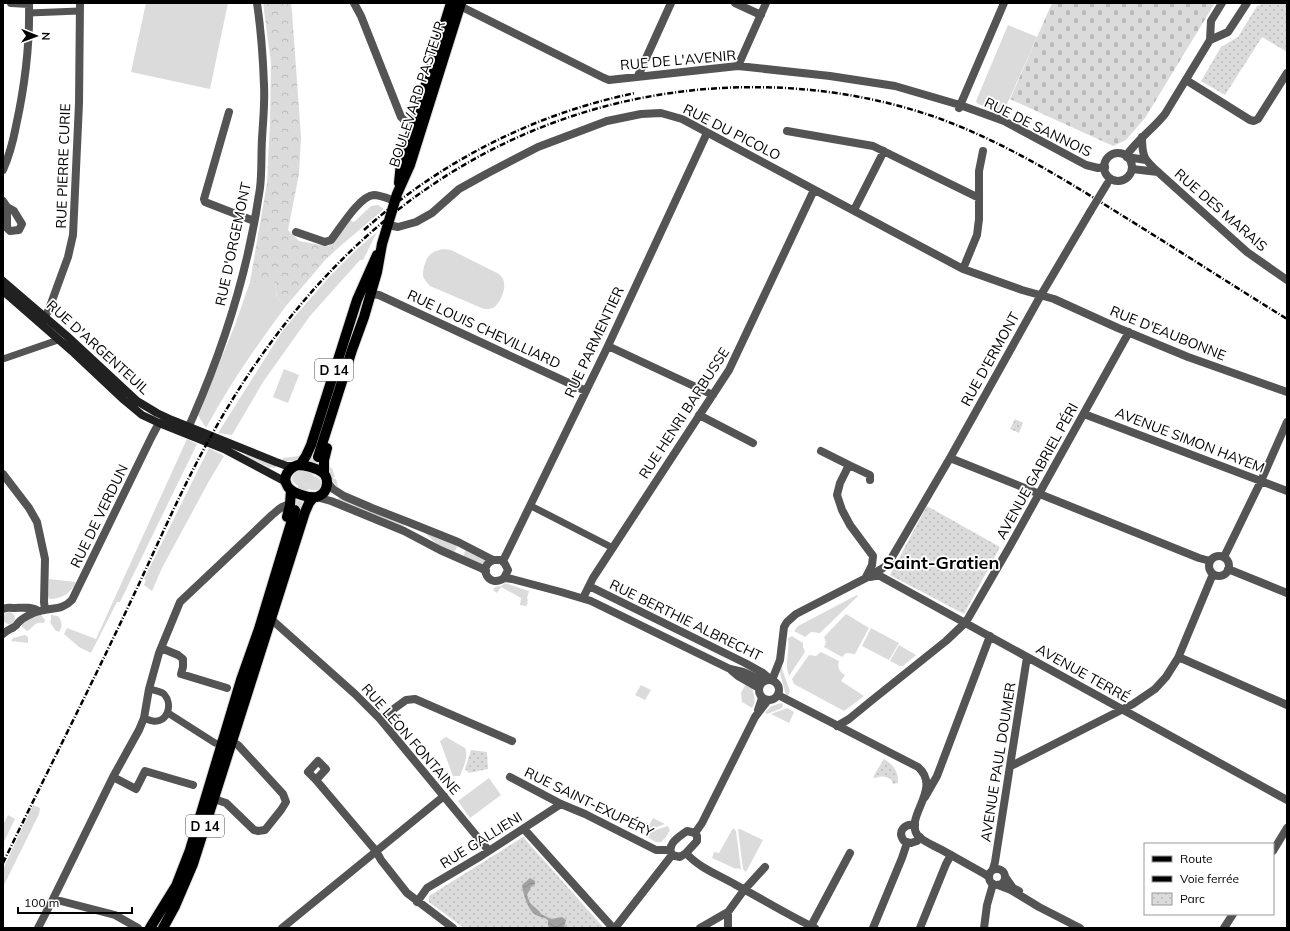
<svg xmlns="http://www.w3.org/2000/svg" width="1290" height="931" font-family="Mulish,sans-serif">
<style>
.green{fill:#dbdbdb}
.forest{fill:url(#forest-crowns)}
.cemetery{fill:url(#cemetery-stones)}
.park{fill:url(#park-dots)}
.water{fill:url(#water-waves)}
.lines{fill:none;stroke-linecap:round;stroke-linejoin:round}
.primary-tunnel{stroke:#d9d9d9;stroke-width:10;stroke-dasharray:10 5;stroke-linecap:butt}
.primary-casing{stroke:#dbdbdb;stroke-width:12}
.pedestrian{stroke:#545454;stroke-width:7}
.minor{stroke:#545454;stroke-width:8}
.tertiary{stroke:#545454;stroke-width:8}
.secondary{stroke:#212121;stroke-width:8}
.primary{stroke:#000;stroke-width:10}
.rail{stroke:#000;stroke-width:2.5;stroke-dasharray:6 2 1 2;stroke-linecap:butt}
.minor-bridge{stroke:#545454;stroke-width:8}
.labels{text-anchor:middle;dominant-baseline:central;stroke-width:3.5;stroke-linejoin:round;paint-order:stroke}
.shield{fill:#fff;stroke:#4c4c4c;stroke-width:1}
.shield-label{font-size:13px;font-weight:bold;fill:#000}
.street-label{font-size:14px;fill:#000;stroke:#fff}
.district-label{font-size:18px;font-weight:bold;fill:#000;stroke:#fff}
</style>
<defs>
<pattern id="forest-crowns" width="20" height="18" patternUnits="userSpaceOnUse"><rect width="20" height="18" fill="#dbdbdb"/><path d="M2 6a3 3 0 1 1 6 0M12 15a3 3 0 1 1 6 0" fill="none" stroke="#bababa"/></pattern>
<pattern id="cemetery-stones" width="16" height="16" patternUnits="userSpaceOnUse"><rect width="16" height="16" fill="#dbdbdb"/><path d="M2 7V4a2 2 0 0 1 4 0v3zM10 15v-3a2 2 0 0 1 4 0v3z" fill="#bababa"/></pattern>
<pattern id="park-dots" width="8" height="8" patternUnits="userSpaceOnUse"><rect width="8" height="8" fill="#dbdbdb"/><path d="M2 2h.1M6 6h.1" fill="none" stroke="#bababa" stroke-width="1.8" stroke-linecap="round"/></pattern>
<pattern id="water-waves" width="16" height="10" patternUnits="userSpaceOnUse"><rect width="16" height="10" fill="#a2a2a2"/><path d="M0 5q4-4 8 0t8 0" fill="none" stroke="#8a8a8a"/></pattern>
</defs>
<rect width="100%" height="100%" fill="#fff"/>
<!-- green -->
<path class="green" d="M146,3H228L210,89L131,72Z
M1008,25L1037,37L1003,113L978,104L976,101Z
M378,205L384,209L338,248L328,247L350,220L354,222L371,206Z
M377,232L363,260H360L310,316L263,382L232,435L218,433L283,330L329,277L358,248Z
M443,249L451,250L499,274C500,275 502,277 503,279C507,287 501,303 493,308C490,309 487,309 484,309L430,286C427,282 423,279 423,275C423,268 426,257 431,254C434,251 439,250 443,249Z
M250,282H275L277,298L286,306C257,345 229,385 206,428L198,415L235,325Z
M284,369L299,375L288,403L273,397Z
M187,439L197,444L120,602H117L91,653L79,647L64,634L67,628L96,639Z
M209,448L224,456L209,481L162,568L152,591L144,585L146,580L144,579Z
M247,454L276,466L275,468L271,467L270,468L246,456Z
M299,456L302,457L294,461H282L283,458Z
M327,466L332,468L335,477H333L334,479H336L338,487C331,482 329,475 327,466Z
M301,470L319,478C332,500 285,488 293,475C295,472 298,471 301,470Z
M339,497L404,525L403,527L337,500Z
M423,531L458,545L454,553L440,547Z
M466,549L488,559L486,566L463,557Z
M49,579L76,582C72,593 61,599 49,599L48,596Z
M505,583L529,591L527,598L528,600L527,602L528,603L526,606L520,605L521,598L501,587L497,593L493,590L495,587L501,586Z
M857,595L858,596L820,633L811,632L805,637L794,631L798,626Z
M3 618a6 6 0 1 1 12 0a6 6 0 1 1-12 0Z
M846,614L869,628L855,654L846,653L842,657L824,647L826,642L824,637Z
M41,615L45,620L44,623C33,621 34,628 27,631L22,627V624L33,617Z
M51,615L58,616C62,621 63,626 59,632L55,630L50,622L51,620Z
M871,628L899,643L889,660L862,646Z
M25,635L28,637V643L11,641L13,638Z
M792,636L803,643V647L805,652L789,676C784,663 790,651 788,638Z
M899,645L916,655L903,666H900L890,661Z
M821,652L839,661C837,667 839,672 845,675L841,681L864,696L844,711L794,684L792,679L809,655L816,656Z
M781,666L790,691L788,696L786,695L779,670Z
M641,685L651,690L645,700L635,695Z
M745,685L752,688C754,695 757,702 752,708L742,702L741,693Z
M781,703L783,704L782,708L767,714L765,712L772,706Z
M787,708L794,712L789,723L771,714Z
M446,737L465,748C469,756 463,768 460,776H453L440,741Z
M489,778L501,795L470,818L458,801Z
M33,805L40,808L39,814L3,887V869Z
M8,815L15,819L3,844V825Z
M653,818L665,824L646,831Z
M668,826L670,830L666,837L661,842H656L644,835L646,833Z
M733,828L736,831L741,870L738,868L736,869L712,858L714,852L719,853Z
M738,829H740L763,840L746,872L743,869Z"/>
<!-- forest -->
<path class="forest" d="M263,3H291L292,12L301,137L299,174L288,230L299,241L338,248L326,259L286,306L277,298L275,282H250L267,183L270,123L271,63Z"/>
<!-- cemetery -->
<path class="cemetery" d="M1052,3H1215L1145,118L1126,140L1113,146L1010,99Z"/>
<!-- park -->
<path class="park" d="M1287,3V52L1262,37L1225,95L1201,81L1221,47L1238,37L1257,6L1262,4Z
M1015,419L1023,423L1019,433L1010,429Z
M927,506L1000,547L964,614L890,575Z
M471,750L487,752L488,769L469,773L465,769Z
M884,759C894,765 898,771 898,783L893,784L891,779C886,777 882,775 876,778L873,777Z
M523,837L604,928H464L429,902V896Z"/>
<!-- water -->
<path class="water" d="M530,878L535,881V884L531,887L527,895L530,903L539,911L541,914L551,919L562,917L566,920L564,928H550L548,926V920C544,917 540,917 536,915C528,911 523,893 522,885Z"/>
<g class="lines">
<!-- primary-tunnel -->
<path class="primary-tunnel" d="M295,510L314,456"/>
<!-- primary casing -->
<g class="primary-casing">
<path id="primary" d="M399,183L401,163L406,148L451,3
M318,457L352,350L364,317L377,272L382,244L397,194L410,165L461,3
M298,465C305,465 316,468 322,472C330,478 328,492 319,496C312,500 292,493 288,487C281,477 289,468 298,465Z
M300,465L306,456L311,445L357,300L377,255
M324,474V460L327,448
M287,517L290,505L291,490
M150,928L176,886L190,850L241,680L259,629L295,510
M163,928L175,906L193,864L305,512L309,503L313,498"/>
</g>
<!-- pedestrian -->
<path class="pedestrian" d="M29,13L79,11
M3,359L58,340
M531,506L613,548
M168,713L215,743L222,744
M144,718C147,719 150,721 153,721C168,723 173,704 164,694C160,691 154,690 149,689"/>
<!-- minor -->
<path class="minor" d="M11,3L29,4
M354,3L361,16L401,117L405,121L418,126
M735,3L761,15
M460,6L604,78L609,80L738,66L830,76L895,86L960,105L1004,121L1086,165L1098,168L1105,167
M738,66L766,3
M638,76L671,3
M1186,80L1250,120L1254,121L1258,119L1287,73
M959,108L1004,3
M229,112L204,199L205,202L254,221
M787,131L873,146L979,198
M1142,137C1142,157 1144,159 1158,172L1247,252L1287,280
M1127,157L1146,160
M1132,169L1158,172
M3,170C10,154 13,142 16,126C25,85 30,44 29,3
M3,201L7,207L14,211L22,224L19,230L10,231L7,228V207
M854,210L884,151
M388,225L398,227L416,222L432,213L459,189L488,173L538,147L607,121L641,114L661,113L682,119L963,269L1022,290L1054,299L1118,328L1188,357L1287,392
M296,232L325,242L331,240C340,229 359,196 374,195C380,195 389,199 395,201
M963,269L977,235L979,219V171L983,151
M371,294L379,295L586,391
M41,322L45,317L49,309L68,257L73,235L79,103L80,3
M608,346L713,395
M1084,414L1287,491
M699,415L753,443
M189,433V426L193,417C225,344 249,267 260,188C262,172 261,155 262,139C263,121 265,103 264,85C263,57 261,30 257,3
M821,451L849,465L840,483L837,495L842,510L850,525L873,556L872,565L866,577
M950,458L1199,558L1210,561
M849,465L870,475V480
M3,474L29,508L37,522L45,559L44,602L45,610
M1209 566a10 10 0 1 1 20 0a10 10 0 1 1-20 0Z
M1224,557L1261,481L1287,422
M503,561L607,348L707,133
M1228,569L1287,593
M870,577L875,576H880L1287,800
M589,586L745,663L763,673L770,679
M583,598L593,578L729,370L814,190
M3,609C7,607 9,608 13,608C22,608 30,606 39,611
M271,619L355,694L380,719L489,851
M3,634C7,630 9,630 14,627C18,625 15,626 18,623C22,618 34,612 40,611C54,607 61,611 72,600L152,436L159,423L165,421
M161,648L178,655L183,659V667L181,674L227,688
M1178,658L1183,659L1287,705
M772,680L780,660L784,627L787,622L796,614L866,578L883,568L888,564L950,458L1041,295L1090,212
M758,710L762,698
M380,719L406,700L415,699L512,741
M837,726L849,719L871,701L946,641L966,622L1010,546L1129,332
M1011,766L1133,704L1155,689L1166,677L1178,658L1213,574
M113,777L136,789L145,771L193,785
M510,777L561,804L585,814L656,850H670
M316,780L326,769L318,761L308,772L316,780L376,851L381,860L407,893L453,928
M925,797L937,776L990,636
M214,799L226,803L254,830L258,831L265,830L281,810L286,802L283,794L238,745L232,742
M915,825C904,823 897,832 904,841L911,843L917,841L920,837
M524,829L613,928
M687,831L695,833L697,836V841L686,853L680,857L672,855C666,844 679,837 687,831Z
M695,833L702,823L755,717L768,700
M1273,851L1287,828
M686,853C699,868 719,875 736,885C762,899 788,915 815,928
M993,869L995,862L1027,657
M417,902L427,888L481,856L561,804
M38,928L53,899
M138,928L115,915L53,899L113,777L139,730L144,718L149,689L159,653L180,602L272,515C277,511 283,504 290,505
M282,928L444,796
M615,928L672,855
M700,928L728,912
M728,928V912L744,890L765,867
M810,928L850,853
M873,928L902,858L907,843
M920,928L946,864L951,855
M984,928L987,905L993,884
M1224,928L1233,914"/>
<!-- tertiary -->
<path class="tertiary" d="M1210,40L1228,32L1247,3
M1104 167a14 14 0 1 1 28 0a14 14 0 1 1-28 0Z
M1126,156C1137,140 1153,129 1165,114L1210,40L1211,21L1222,3
M327,482L333,489L344,496L372,508L408,522L458,542L493,560H501L505,564L508,570L504,578C489,589 477,567 493,560
M316,497L331,501L404,531L440,550L481,568L486,571
M504,578L512,579L561,592L591,601L730,669L743,672L764,681
M732,671L738,676L759,688
M759 690a10 10 0 1 1 20 0a10 10 0 1 1-20 0Z
M778,695L918,767C943,789 903,817 918,836C924,842 935,846 942,850C956,858 969,865 983,873L989,877
M989 877a8 8 0 1 1 16 0a8 8 0 1 1-16 0Z
M1006,878L1013,888L1019,891
M998,885L1011,890L1039,907L1080,928"/>
<!-- secondary -->
<path class="secondary" d="M3,281L67,336L137,401L157,413L172,420L276,462L287,466H294
M3,291L74,353L124,400L142,415L159,423L224,449L286,482"/>
<!-- primary -->
<use href="#primary" class="primary"/>
<!-- rail -->
<path class="rail" d="M364,230C441,161 534,114 635,93
M3,863C45,776 89,690 130,603C159,542 185,480 219,422C308,268 435,150 610,105C717,78 833,81 938,118C1004,142 1064,179 1123,216C1178,250 1232,285 1287,319"/>
<!-- minor-bridge -->
<path class="minor-bridge" d="M1090,212L1107,184"/>
</g>
<g class="labels">
<!-- shield labels -->
<g class="shield">
<rect x="315" y="359" width="38" height="22" rx="3"/>
<rect x="186" y="815" width="38" height="22" rx="3"/>
</g>
<g class="shield-label">
<text x="334" y="370">D 14</text>
<text x="205" y="826">D 14</text>
</g>
<!-- street labels -->
<g class="street-label">
<text transform="translate(678 60) rotate(-5)">RUE DE L'AVENIR</text>
<text transform="translate(417 94) rotate(-72)">BOULEVARD PASTEUR</text>
<text transform="translate(1038 127) rotate(26)">RUE DE SANNOIS</text>
<text transform="translate(732 132) rotate(27)">RUE DU PICOLO</text>
<text transform="translate(63 166) rotate(-88)">RUE PIERRE CURIE</text>
<text transform="translate(1221 210) rotate(41)">RUE DES MARAIS</text>
<text transform="translate(233 244) rotate(-78)">RUE D'ORGEMONT</text>
<text transform="translate(484 329) rotate(25)">RUE LOUIS CHEVILLIARD</text>
<text transform="translate(1168 333) rotate(22)">RUE D'EAUBONNE</text>
<text transform="translate(594 342) rotate(-65)">RUE PARMENTIER</text>
<text transform="translate(98 347) rotate(42)">RUE D'ARGENTEUIL</text>
<text transform="translate(990 359) rotate(-61)">RUE D'ERMONT</text>
<text transform="translate(684 413) rotate(-57)">RUE HENRI BARBUSSE</text>
<text transform="translate(1190 440) rotate(21)">AVENUE SIMON HAYEM</text>
<text transform="translate(1037 471) rotate(-61)">AVENUE GABRIEL PÉRI</text>
<text transform="translate(99 516) rotate(-64)">RUE DE VERDUN</text>
<text transform="translate(686 620) rotate(26)">RUE BERTHIE ALBRECHT</text>
<text transform="translate(1083 673) rotate(29)">AVENUE TERRÉ</text>
<text transform="translate(411 739) rotate(49)">RUE LÉON FONTAINE</text>
<text transform="translate(998 762) rotate(-81)">AVENUE PAUL DOUMER</text>
<text transform="translate(589 802) rotate(26)">RUE SAINT-EXUPÉRY</text>
<text transform="translate(481 840) rotate(-32)">RUE GALLIENI</text>
</g>
<!-- district labels -->
<g class="district-label">
<text x="941" y="562">Saint-Gratien</text>
</g>
</g>
<!-- border -->
<rect width="1290" height="931" fill="none" stroke="#000000" stroke-width="8"/>
<!-- legend -->
<rect x="1144" y="843" width="130" height="72" fill="#ffffff" stroke="#999999"/>
<rect x="1152" y="856" width="20" height="6" fill="#000000" stroke="#999999"/>
<text x="1180" y="863" font-size="12" fill="#000000">Route</text>
<rect x="1152" y="876" width="20" height="6" fill="#000000" stroke="#999999"/>
<text x="1180" y="883" font-size="12" fill="#000000">Voie ferrée</text>
<rect x="1152" y="893" width="20" height="12" fill="url(#park-dots)" stroke="#999999"/>
<text x="1180" y="903" font-size="12" fill="#000000">Parc</text>
<!-- north arrow -->
<g transform="translate(36 36) rotate(91)" stroke="#ffffff" stroke-width="3" paint-order="stroke">
<path d="M0-3L7 15L0 10L-7 15Z" fill="#000000"/>
<text y="-6" font-size="11" font-weight="bold" text-anchor="middle" fill="#000000">N</text>
</g>
<!-- scale -->
<path d="M18 907v6h114v-6" fill="none" stroke="#000000" stroke-width="2"/>
<text x="24" y="907" font-size="12" fill="#000000" stroke="#ffffff" stroke-width="3" paint-order="stroke">100 m</text>
</svg>
